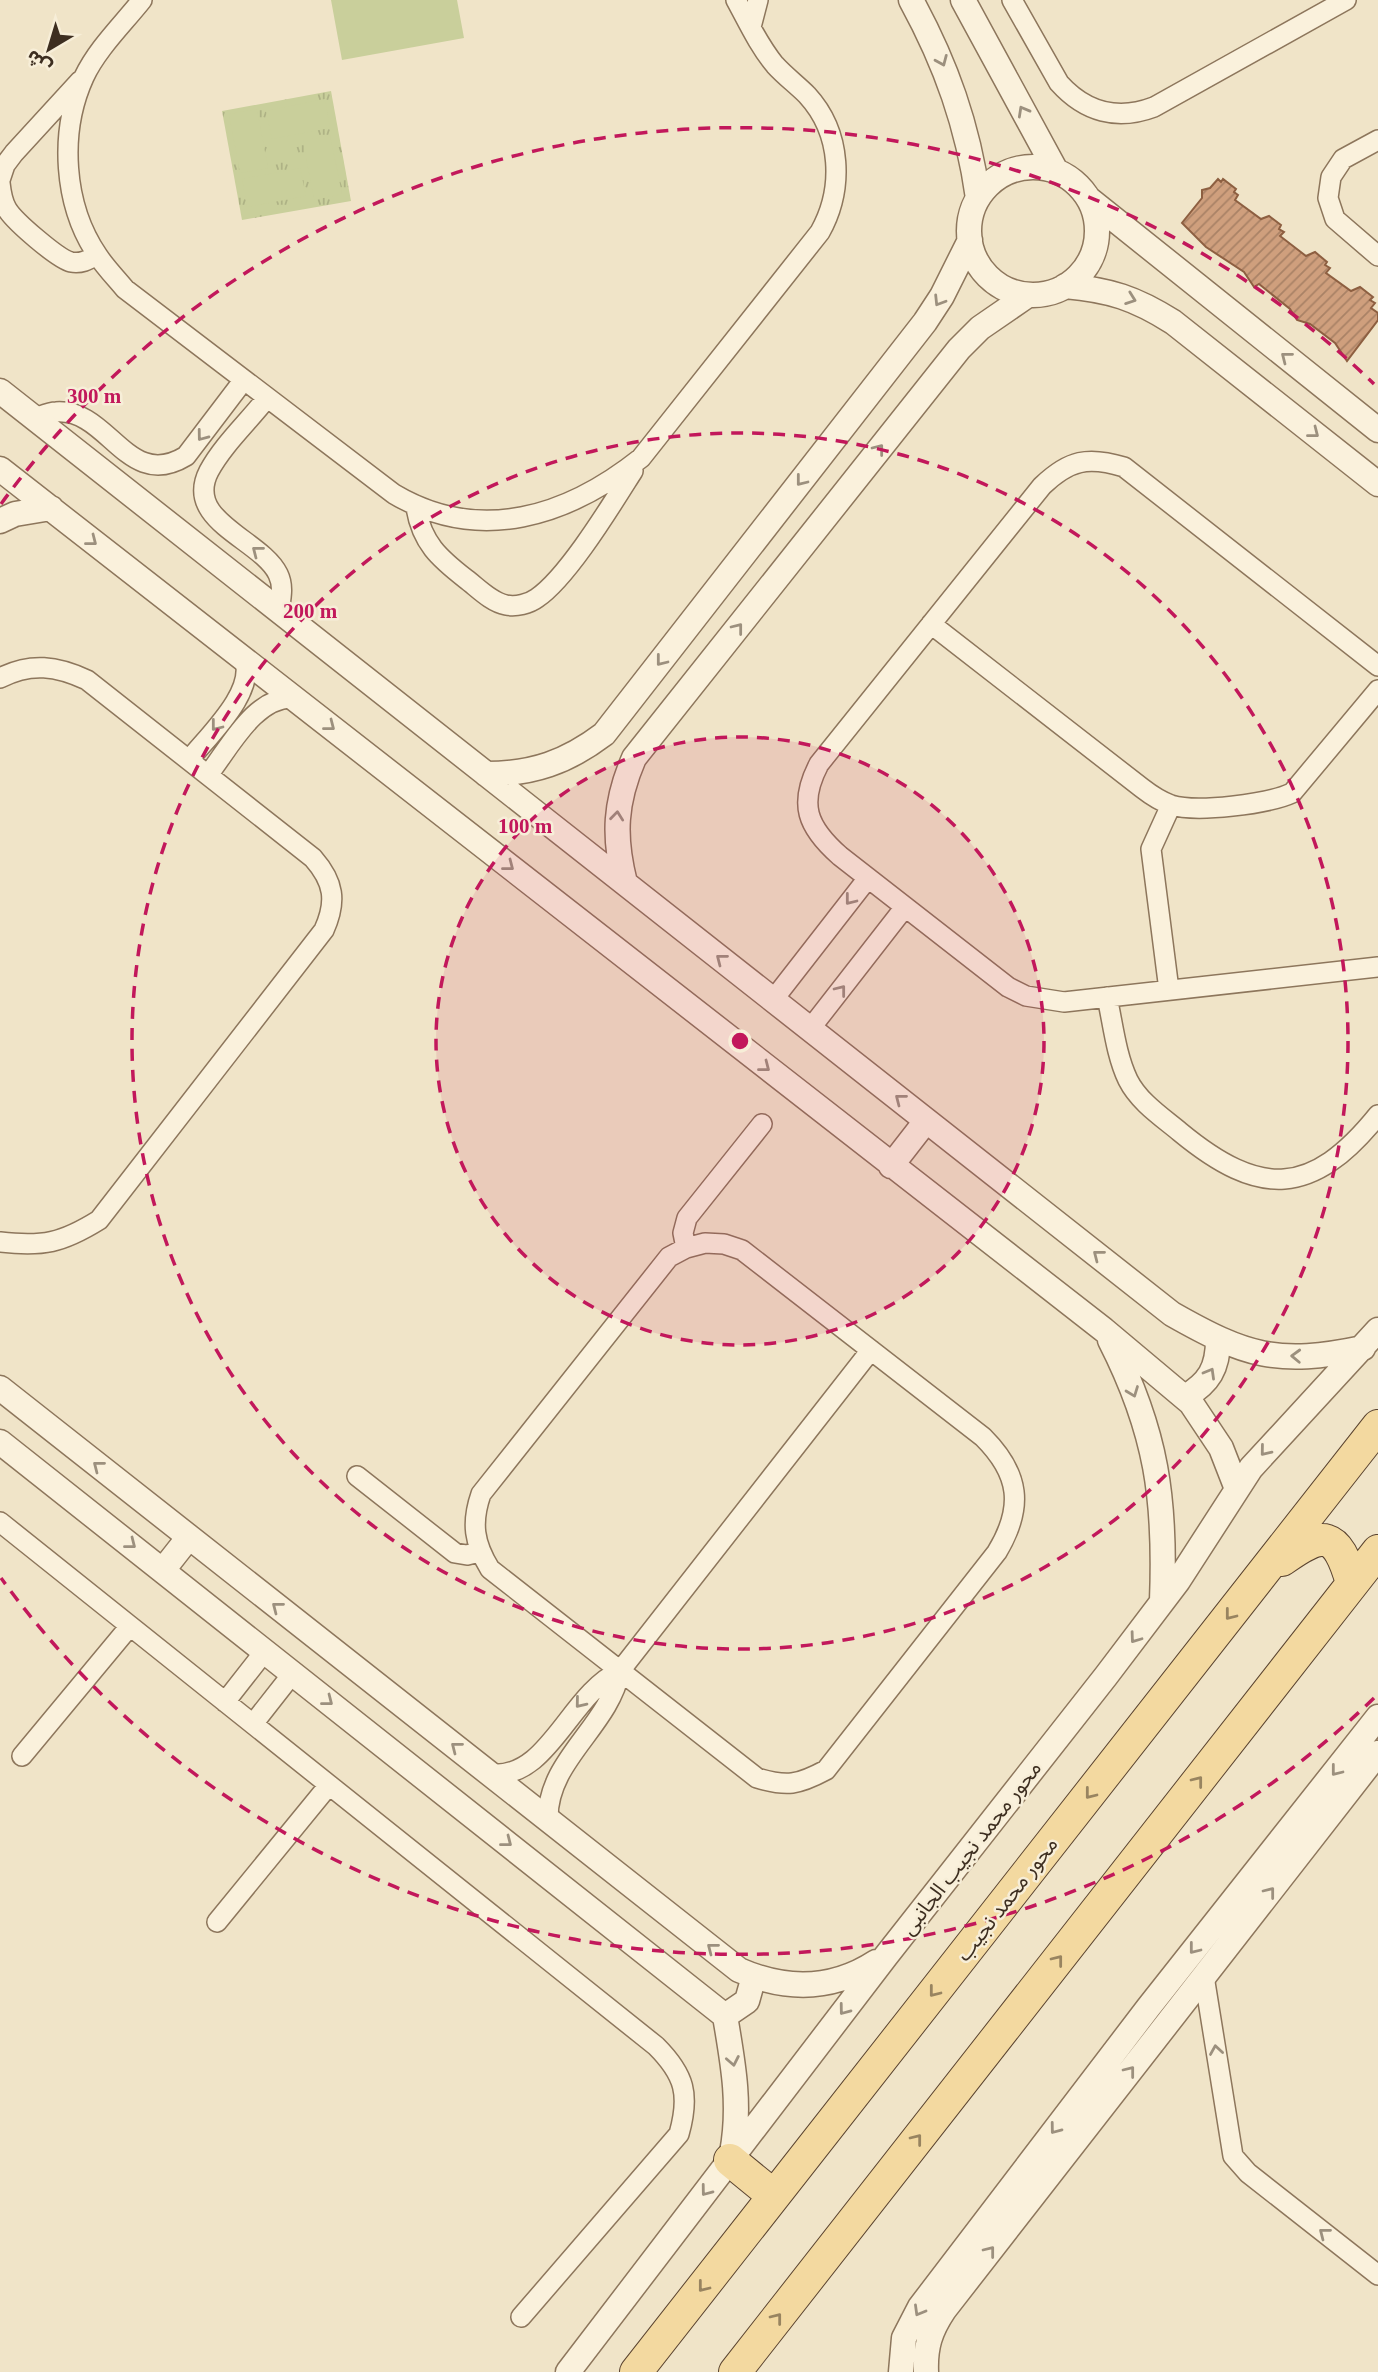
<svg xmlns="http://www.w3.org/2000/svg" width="1378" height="2372" font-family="'Times New Roman','Noto Sans Arabic',serif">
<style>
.grass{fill:url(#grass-tufts)}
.garden{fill:#c9cf9b}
.building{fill:url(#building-hatch);stroke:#8d5f41;stroke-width:2}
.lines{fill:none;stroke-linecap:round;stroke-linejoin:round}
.minor-casing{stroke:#8d765c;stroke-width:22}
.tertiary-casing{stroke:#8d765c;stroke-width:27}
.primary-casing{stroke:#5b4430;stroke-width:34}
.minor{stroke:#faf1dc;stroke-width:19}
.tertiary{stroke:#faf1dc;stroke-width:24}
.primary{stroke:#f3d9a0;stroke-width:32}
.oneway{stroke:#9c907e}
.oneway2{stroke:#988460}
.ring{fill:none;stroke:#c2185b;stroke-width:3.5;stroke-dasharray:12 9}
.labels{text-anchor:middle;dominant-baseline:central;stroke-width:5;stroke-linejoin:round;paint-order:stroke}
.street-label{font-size:21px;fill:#3d2e20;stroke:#f7eed8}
.centre{fill:#c2185b;stroke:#f7eed8;stroke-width:3.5}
.ring-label{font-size:21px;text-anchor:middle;font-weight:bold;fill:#c2185b;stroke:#f7eed8;stroke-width:5;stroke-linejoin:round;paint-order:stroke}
</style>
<defs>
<pattern id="grass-tufts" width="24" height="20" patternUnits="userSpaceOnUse" patternTransform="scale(1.75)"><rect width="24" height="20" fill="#c9cf9b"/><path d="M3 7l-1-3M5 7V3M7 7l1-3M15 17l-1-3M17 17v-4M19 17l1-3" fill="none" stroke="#aeb285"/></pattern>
<pattern id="building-hatch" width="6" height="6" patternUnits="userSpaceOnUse" patternTransform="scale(1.75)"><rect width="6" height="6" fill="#cf9f7d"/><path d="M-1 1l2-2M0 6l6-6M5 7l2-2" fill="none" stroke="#a98266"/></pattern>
</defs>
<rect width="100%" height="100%" fill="#f0e4c8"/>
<!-- grass -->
<path class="grass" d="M331,91L351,201L242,220L222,111Z"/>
<!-- garden -->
<path class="garden" d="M331,0H457L464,38L342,60Z
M325,99L330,128L272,139L266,111Z
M257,109L268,168L240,173L229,114Z
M330,135L342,194L314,200L303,141Z
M300,168L306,196L247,207L242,179Z"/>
<!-- building -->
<path class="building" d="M1218,179L1221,182L1223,179L1236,189L1234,192L1238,195L1235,200L1261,219L1269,216L1281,225L1279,229L1284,232L1280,236L1306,256L1315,252L1327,262L1325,265L1330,268L1326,273L1351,291L1360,287L1373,297L1370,300L1375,303L1371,308L1378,313V320L1347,361L1335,343L1310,324L1297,320L1290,309L1259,284L1254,287L1244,272L1206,247L1182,223L1202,198V190L1210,188Z"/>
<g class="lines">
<!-- minor casing -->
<g class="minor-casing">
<path id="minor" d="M142,0C123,24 97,49 84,77C59,132 63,205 98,256C106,268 116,278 125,289L394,494C480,545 568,516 641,458L820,232C844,189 842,133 807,95C797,85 785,76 775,65C759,46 748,22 736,0
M1012,0L1059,83C1085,112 1117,121 1154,107L1346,0
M751,27L758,0
M1378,140L1343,159L1331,177L1328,198L1335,219L1378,256
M0,180L5,165L14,153L80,81
M0,183C1,192 2,201 7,209C14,221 58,259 71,262C81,264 88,260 97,255
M266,399C248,422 223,445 209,471C183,521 261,539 278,574C284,586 281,598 279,611
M35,418C41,416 49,412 56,412C109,408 127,492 186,456L243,381
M416,508C422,543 439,558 466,579C478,588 491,602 506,605C516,607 529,604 537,598C568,577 612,504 633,471
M931,624L1142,788C1151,795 1160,801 1171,805C1197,813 1268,804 1292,793L1378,690
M1378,666L1124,467C1088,456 1069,460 1042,486L819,764C798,804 807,827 840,856L1008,987L1026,996L1064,1002L1378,967
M0,678C31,662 57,666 87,680L313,858C334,882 337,901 324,930L99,1220C62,1243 43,1247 0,1242
M189,760C209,735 257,691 244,658
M208,775C230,747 255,696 294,698
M1169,990L1151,849L1171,805
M1107,997C1113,1024 1116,1055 1128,1080C1139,1102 1162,1117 1180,1132C1260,1198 1312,1197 1378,1115
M773,1000L868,878
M810,1029L905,907
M705,1243L724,1244L742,1250L983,1437C1020,1474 1024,1507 997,1552L826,1770C798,1785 787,1787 757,1778L490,1569C474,1543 471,1523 481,1494L669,1257L686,1248Z
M686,1248L683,1233L687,1218L762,1124
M357,1476L455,1553L467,1555L479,1552
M0,1522L656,2046C685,2075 690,2095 679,2134L521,2317
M225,1702L265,1651
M253,1724L293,1673
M22,1756L130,1626
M490,1774C549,1780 569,1694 620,1671
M548,1819C547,1760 609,1727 620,1671L871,1350
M217,1922L329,1785
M1204,1976L1233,2156L1248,2173L1378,2275"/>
</g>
<!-- tertiary casing -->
<g class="tertiary-casing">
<path id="tertiary" d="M911,0C946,64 968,126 978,198
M963,0L1056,171
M969 231a64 64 0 1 1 128 0a64 64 0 1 1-128 0Z
M1089,199L1378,430
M1065,286C1110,290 1135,298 1173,322L1378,484
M0,391L1172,1314C1246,1356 1277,1366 1363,1348
M0,469L1104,1330L1191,1403L1221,1448L1237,1489
M0,521L15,514L51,508
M486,774C533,774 567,762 604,734L925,322L942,296L970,240
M625,883C613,836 615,802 634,758L959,349L980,328L1028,295
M891,1166L926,1121
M1110,1340C1157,1432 1166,1500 1162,1601
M0,1388L739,1970C787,1991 833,1990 876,1962
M1185,1397C1209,1383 1218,1368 1218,1340
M0,1442L725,2016C733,2063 741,2105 732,2153
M163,1570L189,1537
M725,2016L747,2001L754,1976
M568,2372L886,1956L1106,1676L1178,1581L1251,1468L1378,1330
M901,2372L904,2338L920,2307L1148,2008L1378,1717
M926,2372C925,2347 930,2331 944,2310L1378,1753"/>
</g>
<!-- primary casing -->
<g class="primary-casing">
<path id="primary" d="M1282,1560C1324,1530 1337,1531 1352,1583
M730,2160L774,2196
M636,2372L1378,1426
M735,2372L1378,1551"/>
</g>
<!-- minor -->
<use href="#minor" class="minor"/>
<!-- tertiary -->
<use href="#tertiary" class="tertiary"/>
<!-- primary -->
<use href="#primary" class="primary"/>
</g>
<!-- one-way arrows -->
<defs><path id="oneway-chevron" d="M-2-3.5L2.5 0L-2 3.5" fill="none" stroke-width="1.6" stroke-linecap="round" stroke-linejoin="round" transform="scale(1.75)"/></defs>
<g class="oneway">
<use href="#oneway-chevron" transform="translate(942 61) rotate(67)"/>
<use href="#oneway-chevron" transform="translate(1023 111) rotate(-119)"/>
<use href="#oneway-chevron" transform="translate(1131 299) rotate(20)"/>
<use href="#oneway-chevron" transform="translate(939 301) rotate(122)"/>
<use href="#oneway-chevron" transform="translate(1286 357) rotate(-142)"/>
<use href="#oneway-chevron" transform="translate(1314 433) rotate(38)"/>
<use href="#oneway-chevron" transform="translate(202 436) rotate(127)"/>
<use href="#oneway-chevron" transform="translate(879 449) rotate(-52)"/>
<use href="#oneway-chevron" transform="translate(801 481) rotate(128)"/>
<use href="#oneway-chevron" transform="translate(92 541) rotate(38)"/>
<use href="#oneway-chevron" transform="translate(257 551) rotate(-142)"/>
<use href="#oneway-chevron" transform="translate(738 628) rotate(-52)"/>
<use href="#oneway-chevron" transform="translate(661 661) rotate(128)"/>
<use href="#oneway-chevron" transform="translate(216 726) rotate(128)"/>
<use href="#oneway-chevron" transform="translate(330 726) rotate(38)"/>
<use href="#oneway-chevron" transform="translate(617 816) rotate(-84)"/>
<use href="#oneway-chevron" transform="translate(509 866) rotate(38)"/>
<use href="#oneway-chevron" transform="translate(850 900) rotate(128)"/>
<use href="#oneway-chevron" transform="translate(721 959) rotate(-142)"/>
<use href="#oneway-chevron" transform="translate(841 990) rotate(-52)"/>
<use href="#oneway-chevron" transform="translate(765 1067) rotate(38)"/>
<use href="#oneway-chevron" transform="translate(900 1099) rotate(-142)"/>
<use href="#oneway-chevron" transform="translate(1098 1255) rotate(-142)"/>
<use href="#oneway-chevron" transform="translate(1296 1356) rotate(-178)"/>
<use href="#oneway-chevron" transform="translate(1210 1373) rotate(-60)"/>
<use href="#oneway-chevron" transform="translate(1133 1392) rotate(69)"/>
<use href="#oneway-chevron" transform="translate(1265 1451) rotate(129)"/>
<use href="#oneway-chevron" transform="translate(98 1466) rotate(-142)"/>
<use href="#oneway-chevron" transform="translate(131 1544) rotate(38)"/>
<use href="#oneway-chevron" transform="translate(277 1607) rotate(-142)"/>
<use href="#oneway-chevron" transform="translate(1135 1638) rotate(126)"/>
<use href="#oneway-chevron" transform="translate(328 1701) rotate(38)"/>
<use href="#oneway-chevron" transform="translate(580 1703) rotate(129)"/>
<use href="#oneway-chevron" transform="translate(456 1747) rotate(-142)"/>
<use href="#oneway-chevron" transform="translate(1336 1771) rotate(128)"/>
<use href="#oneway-chevron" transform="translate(507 1842) rotate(38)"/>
<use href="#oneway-chevron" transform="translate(1270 1892) rotate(-52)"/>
<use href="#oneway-chevron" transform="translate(712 1948) rotate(-142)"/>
<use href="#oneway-chevron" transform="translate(1194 1949) rotate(128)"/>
<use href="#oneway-chevron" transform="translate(844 2010) rotate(127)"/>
<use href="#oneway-chevron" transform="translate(1216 2050) rotate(-99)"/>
<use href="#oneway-chevron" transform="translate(733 2061) rotate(79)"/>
<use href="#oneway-chevron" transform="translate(1130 2071) rotate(-52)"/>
<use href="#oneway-chevron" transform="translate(1055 2129) rotate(127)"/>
<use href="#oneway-chevron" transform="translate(706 2191) rotate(127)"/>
<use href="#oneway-chevron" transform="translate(1324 2233) rotate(-142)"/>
<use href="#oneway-chevron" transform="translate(990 2251) rotate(-52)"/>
<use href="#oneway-chevron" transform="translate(919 2311) rotate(120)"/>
</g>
<g class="oneway2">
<use href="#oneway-chevron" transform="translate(1230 1615) rotate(128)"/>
<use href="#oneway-chevron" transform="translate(1198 1781) rotate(-52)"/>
<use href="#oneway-chevron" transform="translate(1090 1794) rotate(128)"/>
<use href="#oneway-chevron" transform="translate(1058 1960) rotate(-52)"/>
<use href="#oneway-chevron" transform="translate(934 1992) rotate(128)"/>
<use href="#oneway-chevron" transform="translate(917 2139) rotate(-52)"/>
<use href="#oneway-chevron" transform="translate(703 2287) rotate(128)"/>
<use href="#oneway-chevron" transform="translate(777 2318) rotate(-52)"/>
</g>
<!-- distance rings -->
<circle cx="740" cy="1041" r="304" fill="#c2185b" fill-opacity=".12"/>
<g class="ring">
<circle cx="740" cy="1041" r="304"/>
<circle cx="740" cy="1041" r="608"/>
<path d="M1374 1698A913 913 0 0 1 1 1578M1 504A913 913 0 0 1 1374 384"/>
</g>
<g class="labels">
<!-- street labels -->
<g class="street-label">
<text transform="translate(971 1848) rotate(-52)">محور محمد نجيب الجانبى</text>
<text transform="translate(1007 1899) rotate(-52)">محور محمد نجيب</text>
</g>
</g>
<circle cx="740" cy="1041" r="10" class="centre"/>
<g class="ring-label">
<text x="94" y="403">300 m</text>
<text x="310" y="618">200 m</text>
<text x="525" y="833">100 m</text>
</g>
<!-- north arrow -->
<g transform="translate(49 49) rotate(218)" stroke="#f7eed8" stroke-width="5" paint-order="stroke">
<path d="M0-5L12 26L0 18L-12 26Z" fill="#3d2e20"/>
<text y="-10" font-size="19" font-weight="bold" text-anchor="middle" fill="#3d2e20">ش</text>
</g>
</svg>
